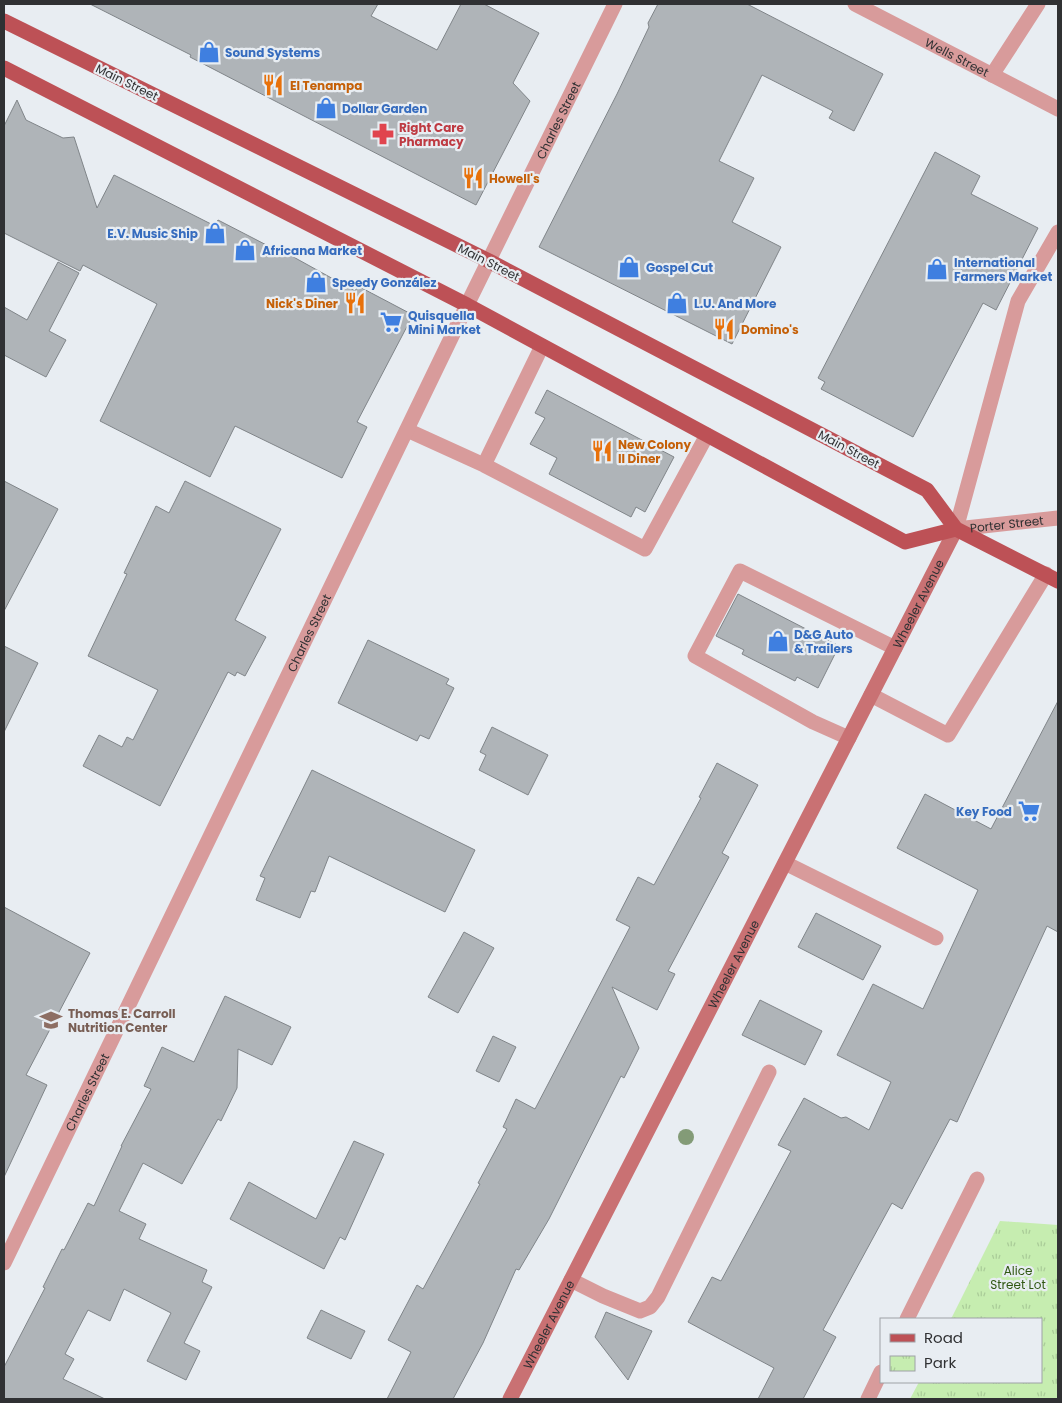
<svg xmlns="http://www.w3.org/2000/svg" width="1062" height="1403" font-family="Poppins,sans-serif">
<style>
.park{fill:url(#park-tufts)}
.building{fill:#afb4b8;stroke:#808589}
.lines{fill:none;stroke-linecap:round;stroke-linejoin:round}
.lane{stroke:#d89b9b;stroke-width:15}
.street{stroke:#d89b9b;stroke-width:15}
.secondary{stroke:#c97173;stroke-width:15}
.primary{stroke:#bd5156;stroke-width:15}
.tree{fill:#839b77}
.labels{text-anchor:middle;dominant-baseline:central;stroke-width:4.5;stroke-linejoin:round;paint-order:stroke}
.shop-label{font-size:12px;font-weight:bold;fill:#366cbe;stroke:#e8edf2;text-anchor:start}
.street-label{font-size:12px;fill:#303133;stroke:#e8edf2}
.food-label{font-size:12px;font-weight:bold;fill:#c56008;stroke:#e8edf2;text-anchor:start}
.health-label{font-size:12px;font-weight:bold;fill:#be3a42;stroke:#e8edf2;text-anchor:start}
.education-label{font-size:12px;font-weight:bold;fill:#785e54;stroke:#e8edf2;text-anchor:start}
.park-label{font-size:12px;fill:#315813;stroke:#e8edf2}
</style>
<defs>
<pattern id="park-tufts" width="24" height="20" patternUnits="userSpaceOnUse" patternTransform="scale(1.25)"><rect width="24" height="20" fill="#c6edb0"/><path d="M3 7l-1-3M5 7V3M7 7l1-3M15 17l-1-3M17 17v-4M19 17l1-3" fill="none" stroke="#aacc98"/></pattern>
</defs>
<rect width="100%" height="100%" fill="#e8edf2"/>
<!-- park -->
<path class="park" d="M1000,1221L1058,1225V1399H910L919,1382H1041V1319H951Z"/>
<!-- building -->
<path class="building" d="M90,4H378L371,16L437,50L461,4H484L539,33L513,83L530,101L476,205L190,57L191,55Z
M658,4H747L883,74L854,131L829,118L833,111L762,75L719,161L754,178L732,222L781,247L732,344L539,247L617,94L649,27L648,23Z
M17,100L26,120L63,138L74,137L97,208L114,175L215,226L218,220L278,251L279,249L355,291L358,286L413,315L357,422L367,427L342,478L235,426L210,477L100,421L157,304L83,265L80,271L4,233V126Z
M935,152L980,176L971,194L1038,228L996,310L983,303L913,437L821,389L825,382L818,378Z
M58,262L79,273L49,331L66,340L46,377L4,355V307L27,320Z
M547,390L674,457L645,512L636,507L631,517L549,474L557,458L530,444L545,418L535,413Z
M4,481L58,509L4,611Z
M185,481L281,529L235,620L266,637L245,676L237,672L235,676L228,672L160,806L83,766L99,735L122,747L127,737L133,740L158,690L88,656L127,574L124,573L156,506L169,513Z
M738,594L839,646L818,688L797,677L795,681L742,654L744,650L716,636Z
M368,640L449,679L446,684L454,688L429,739L420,735L417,741L338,703Z
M4,646L38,663L4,732Z
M1058,701V932L1047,926L957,1122L950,1119L902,1209L892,1203L823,1330L836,1337L803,1399H758L774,1368L688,1322L712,1277L721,1281L791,1151L778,1145L804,1098L841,1118L846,1117L869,1130L891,1082L837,1055L873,984L923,1009L978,890L897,848L925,794L991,829Z
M492,727L548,755L528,795L479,770L486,755L480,752Z
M717,763L758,785L722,853L729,857L668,971L675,974L657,1010L612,987L639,1048L624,1078L621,1076L549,1219L519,1270L516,1269L483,1343L453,1399H387L411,1352L388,1340L417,1285L423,1289L480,1184L478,1183L507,1129L503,1127L516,1099L535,1109L630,927L616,920L638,877L654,885L701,798L699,797Z
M312,770L475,850L445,912L329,856L315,892L311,891L300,918L256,900L265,878L260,876Z
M4,907L90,953L26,1075L47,1085L4,1177Z
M816,913L881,946L863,980L798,947Z
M464,932L494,948L458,1013L428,997Z
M225,996L291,1027L272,1065L238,1049L237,1088L221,1121L218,1119L182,1184L143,1163L119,1211L146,1224L139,1239L207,1270L202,1282L212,1287L184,1343L200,1351L186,1380L147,1361L171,1313L124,1289L110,1321L88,1310L65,1354L74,1359L63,1379L105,1399H4V1367L45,1288L43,1287L62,1249L64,1250L88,1203L94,1206L122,1146H121L151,1089L144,1086L162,1047L194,1062Z
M760,1000L822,1031L805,1065L742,1035Z
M493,1036L516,1047L499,1082L476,1071Z
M354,1141L384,1154L345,1240L340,1237L324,1269L230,1219L249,1182L316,1219Z
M321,1310L365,1331L351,1359L307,1338Z
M606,1312L652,1331L628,1380L595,1337Z"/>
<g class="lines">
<!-- lane -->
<path class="lane" d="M992,75L1038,4
M407,430L484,465L645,549L707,435
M484,465L542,346
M956,529L1018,301L1058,232
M871,695L948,735L1046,574
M849,738L813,722L695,656L740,571L895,648
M785,863L936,938
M571,1280L603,1296L640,1311L650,1307L658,1297L769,1072
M907,1319L977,1179
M868,1399L881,1372"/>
<!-- street -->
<g class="street">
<path id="s1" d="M855,4L1058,109"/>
<path id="s2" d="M956,529L1058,518"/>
<path id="s3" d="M4,1263L467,305L615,4"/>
</g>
<!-- secondary -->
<path class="secondary" id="s4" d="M510,1399L956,529"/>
<!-- primary -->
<path class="primary" d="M4,21L489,261L927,490L956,529L1058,581
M4,68L467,305L905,542L956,529"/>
</g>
<!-- trees -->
<circle class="tree" cx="686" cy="1137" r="8"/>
<!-- icons -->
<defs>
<g id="shop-bare" transform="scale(1.725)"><path d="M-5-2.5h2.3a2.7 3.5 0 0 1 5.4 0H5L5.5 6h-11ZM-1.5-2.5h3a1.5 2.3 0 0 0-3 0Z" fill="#3f7fe0" stroke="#e8edf2" stroke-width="2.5" paint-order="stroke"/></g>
<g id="restaurant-bare" transform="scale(1.725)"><path d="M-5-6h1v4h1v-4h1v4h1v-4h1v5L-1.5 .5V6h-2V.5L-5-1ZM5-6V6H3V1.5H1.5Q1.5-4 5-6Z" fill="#e8710a" stroke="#e8edf2" stroke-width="2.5" paint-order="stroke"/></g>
<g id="pharmacy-bare" transform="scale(1.725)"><path d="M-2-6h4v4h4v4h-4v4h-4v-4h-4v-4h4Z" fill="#e0444e" stroke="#e8edf2" stroke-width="2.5" paint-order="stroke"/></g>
<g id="supermarket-bare" transform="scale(1.725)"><path d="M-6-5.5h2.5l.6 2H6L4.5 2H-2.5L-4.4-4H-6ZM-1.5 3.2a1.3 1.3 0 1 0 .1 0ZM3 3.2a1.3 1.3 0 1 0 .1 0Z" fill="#3f7fe0" stroke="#e8edf2" stroke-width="2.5" paint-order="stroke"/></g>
<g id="school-bare" transform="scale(1.725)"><path d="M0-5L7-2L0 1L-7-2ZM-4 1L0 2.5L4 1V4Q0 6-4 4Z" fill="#8d6e63" stroke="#e8edf2" stroke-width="2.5" paint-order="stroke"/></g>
</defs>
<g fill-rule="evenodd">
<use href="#shop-bare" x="209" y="52"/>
<use href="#restaurant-bare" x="273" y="85"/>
<use href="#shop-bare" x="326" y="108"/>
<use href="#pharmacy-bare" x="383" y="134"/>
<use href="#restaurant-bare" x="473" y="178"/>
<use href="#shop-bare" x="215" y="233"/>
<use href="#shop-bare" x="245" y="250"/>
<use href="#shop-bare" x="629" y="267"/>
<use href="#shop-bare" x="937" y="269"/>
<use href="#shop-bare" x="316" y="282"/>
<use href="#restaurant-bare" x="355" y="303"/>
<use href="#shop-bare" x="677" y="303"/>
<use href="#supermarket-bare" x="391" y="322"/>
<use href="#restaurant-bare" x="724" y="329"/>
<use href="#restaurant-bare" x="602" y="451"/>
<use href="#shop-bare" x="778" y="641"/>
<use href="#supermarket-bare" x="1029" y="811"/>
<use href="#school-bare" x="51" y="1020"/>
</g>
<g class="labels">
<!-- shop labels -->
<g class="shop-label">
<text x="225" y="52">Sound Systems</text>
<text x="342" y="108">Dollar Garden</text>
<text x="198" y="233" text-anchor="end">E.V. Music Ship</text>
<text x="262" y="250">Africana Market</text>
<text x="954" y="262">International<tspan x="954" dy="14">Farmers Market</tspan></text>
<text x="646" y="267">Gospel Cut</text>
<text x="332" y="282">Speedy González</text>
<text x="694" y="303">L.U. And More</text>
<text x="408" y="315">Quisquella<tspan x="408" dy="14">Mini Market</tspan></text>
<text x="794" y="634">D&amp;G Auto<tspan x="794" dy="14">&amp; Trailers</tspan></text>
<text x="1012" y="811" text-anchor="end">Key Food</text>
</g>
<!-- street labels -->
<g class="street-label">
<text stroke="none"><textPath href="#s1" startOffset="115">Wells Street</textPath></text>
<text transform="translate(127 82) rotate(26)">Main Street</text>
<text stroke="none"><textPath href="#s3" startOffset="1270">Charles Street</textPath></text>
<text transform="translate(489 262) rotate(27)">Main Street</text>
<text transform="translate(849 449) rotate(28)">Main Street</text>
<text stroke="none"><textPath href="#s2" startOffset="51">Porter Street</textPath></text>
<text stroke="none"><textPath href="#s4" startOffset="894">Wheeler Avenue</textPath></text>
<text stroke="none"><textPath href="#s3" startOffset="700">Charles Street</textPath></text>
<text stroke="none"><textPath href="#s4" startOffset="489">Wheeler Avenue</textPath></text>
<text stroke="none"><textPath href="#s3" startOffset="190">Charles Street</textPath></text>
<text stroke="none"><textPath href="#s4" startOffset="84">Wheeler Avenue</textPath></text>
</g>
<!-- food labels -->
<g class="food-label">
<text x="290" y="85">El Tenampa</text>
<text x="489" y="178">Howell's</text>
<text x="338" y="303" text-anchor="end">Nick's Diner</text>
<text x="741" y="329">Domino's</text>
<text x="618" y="444">New Colony<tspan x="618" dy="14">II Diner</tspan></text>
</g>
<!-- health labels -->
<g class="health-label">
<text x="399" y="127">Right Care<tspan x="399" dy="14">Pharmacy</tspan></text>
</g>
<!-- education labels -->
<g class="education-label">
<text x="68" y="1013">Thomas E. Carroll<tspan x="68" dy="14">Nutrition Center</tspan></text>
</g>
<!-- park labels -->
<g class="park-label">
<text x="1018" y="1270">Alice<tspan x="1018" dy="14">Street Lot</tspan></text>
</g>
</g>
<!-- border -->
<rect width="1062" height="1403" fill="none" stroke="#303133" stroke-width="10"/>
<!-- legend -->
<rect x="880" y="1318" width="162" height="65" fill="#e8edf2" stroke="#9ea2a6"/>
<rect x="890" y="1334" width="25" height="8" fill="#bd5156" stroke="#9ea2a6"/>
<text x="924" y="1343" font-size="15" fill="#303133">Road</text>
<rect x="890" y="1356" width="25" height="15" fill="url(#park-tufts)" stroke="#9ea2a6"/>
<text x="924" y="1368" font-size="15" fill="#303133">Park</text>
</svg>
